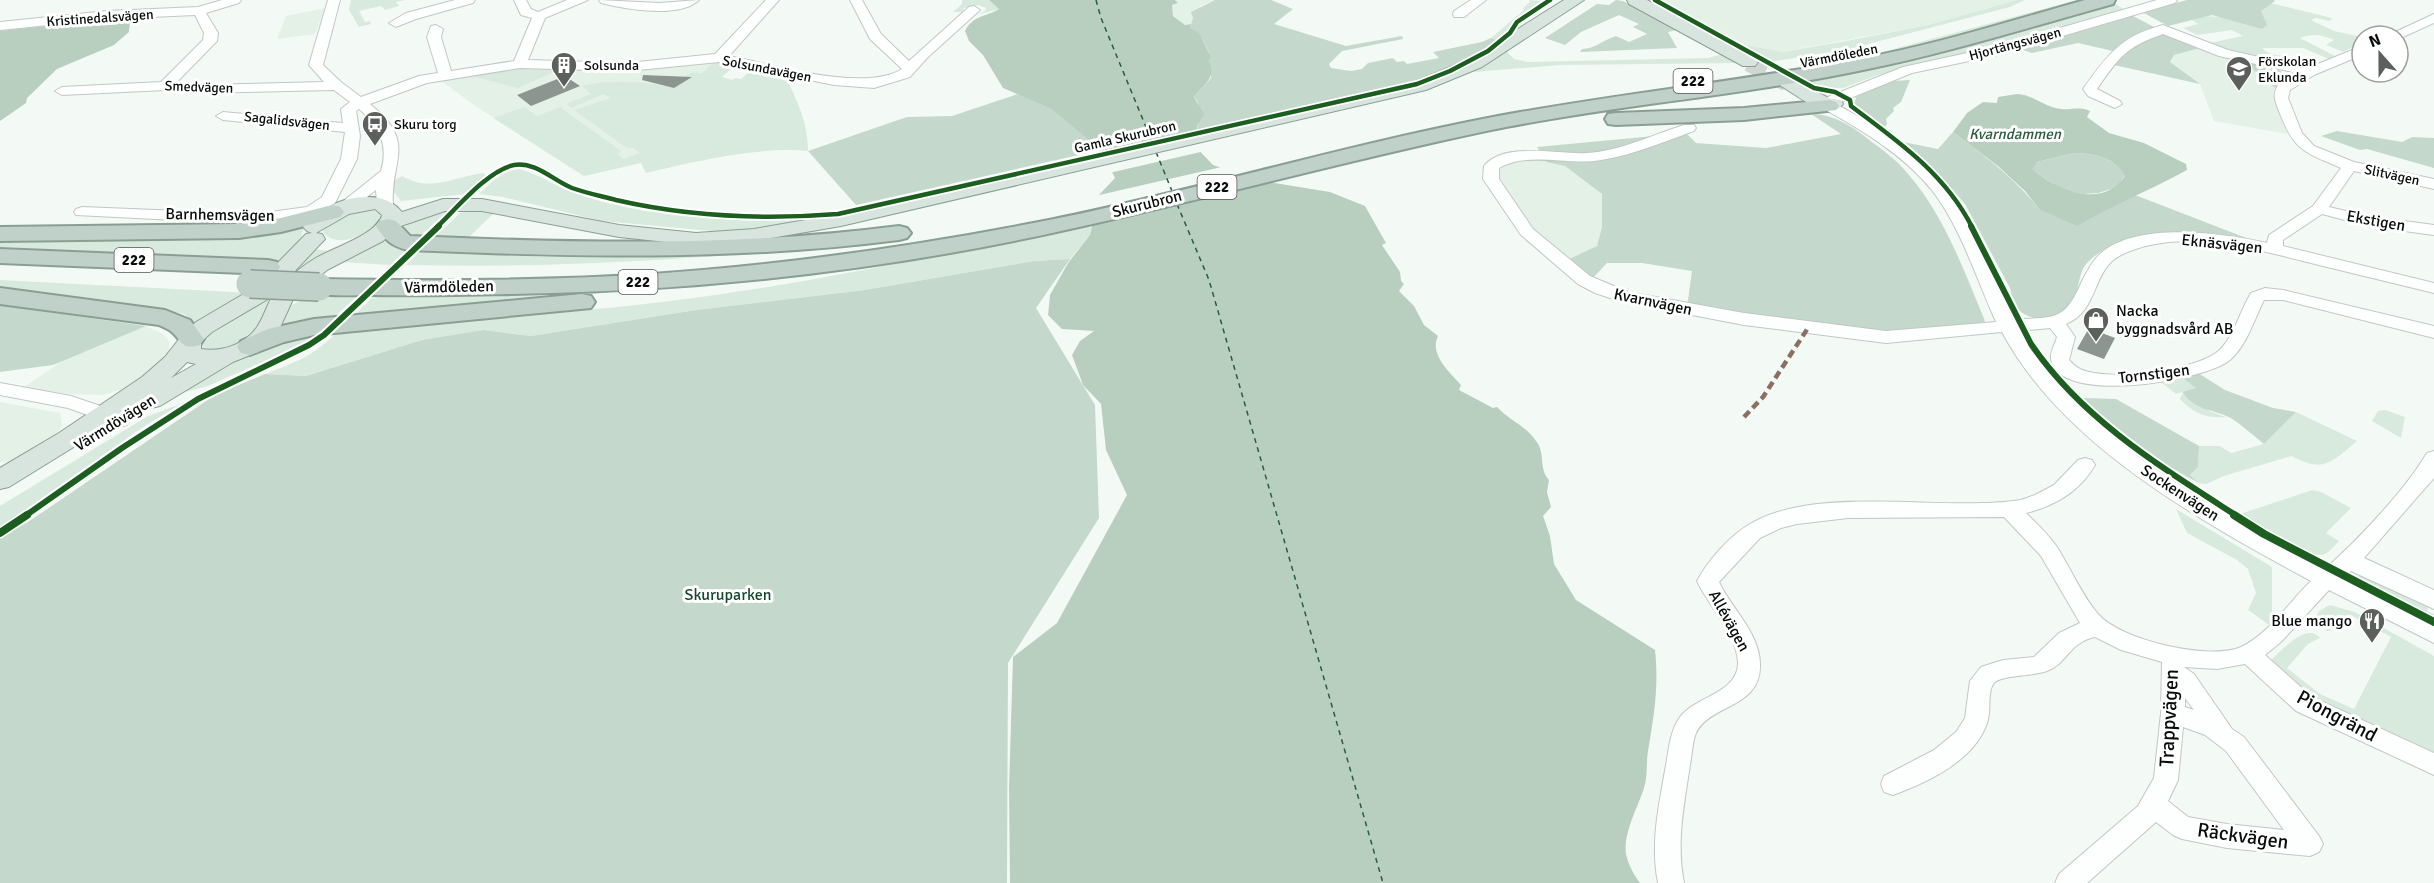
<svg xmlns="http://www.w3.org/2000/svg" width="2434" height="883" font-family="Signika,sans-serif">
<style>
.built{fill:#e4f1e7}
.green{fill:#d8eadd}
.forest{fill:#c4d8cb}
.water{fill:#b8cfc0;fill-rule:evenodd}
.pier{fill:#f3faf5}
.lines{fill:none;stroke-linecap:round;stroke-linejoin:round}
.ferry{stroke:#2b5c3e;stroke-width:1.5;stroke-dasharray:5 4.5;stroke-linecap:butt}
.building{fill:#8d9590}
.major-tunnel{stroke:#d0d6d2;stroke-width:19;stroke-dasharray:19 10;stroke-linecap:butt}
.minor-casing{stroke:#c2c7c4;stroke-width:2}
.major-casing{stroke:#8a9f94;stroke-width:2}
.highway-casing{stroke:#8a9f94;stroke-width:4}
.minor{fill:#fdfefe;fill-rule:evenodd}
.major{fill:#d8e4de;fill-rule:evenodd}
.highway{fill:#c0d1c9;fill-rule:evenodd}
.highway-bridge-casing{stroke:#8a9f94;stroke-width:30;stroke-linecap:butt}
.highway-bridge{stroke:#c0d1c9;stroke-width:27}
.quiet{stroke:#8d6e63;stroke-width:4.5;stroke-dasharray:8 4.5;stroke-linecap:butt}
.cycleway-far2-casing{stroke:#fff;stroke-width:8}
.cycleway-far1-casing{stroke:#fff;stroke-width:10}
.cycleway-casing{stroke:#fff;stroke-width:11}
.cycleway-far2{stroke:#1b5e20;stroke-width:4.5}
.cycleway-far1{stroke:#1b5e20;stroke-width:6}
.cycleway{stroke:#1b5e20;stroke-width:8}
.labels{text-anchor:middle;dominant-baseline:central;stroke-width:6;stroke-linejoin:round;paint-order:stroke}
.far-street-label{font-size:14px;fill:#090d0a;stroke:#fff}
.far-poi-label{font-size:14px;fill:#090d0a;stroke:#fff;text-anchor:start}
.shield{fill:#fff;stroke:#535654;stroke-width:1.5}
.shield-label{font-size:15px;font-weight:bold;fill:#090d0a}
.far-water-label{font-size:15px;font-style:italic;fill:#2b5c3e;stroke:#fff}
.street-label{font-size:16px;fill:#090d0a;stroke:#fff}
.poi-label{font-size:16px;fill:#090d0a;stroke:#fff;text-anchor:start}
.park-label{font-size:16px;fill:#14482b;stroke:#fff}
.near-street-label{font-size:20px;fill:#090d0a;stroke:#fff}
</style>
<rect width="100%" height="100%" fill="#f3faf5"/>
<!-- built -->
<path class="built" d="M1175,0H1215L1200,6L1191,24L1185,25L1173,16L1172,5L1177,3Z
M1661,0H2017L1928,25L1781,52L1745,45Z
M325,8L315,34L277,39L286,16Z
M2200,48L2243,61L2275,88L2274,96L2288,134L2214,121L2200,84L2170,63L2174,55Z
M726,62L693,150L584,176L471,103L439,79L464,74L565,67L605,70H637Z
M1542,152L1546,162L1565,166L1602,194V227L1597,246L1567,260L1549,257L1489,186L1482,169L1493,158Z
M120,322L146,326L163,334L169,341V354L137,382L121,390L102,395L67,394L24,387Z
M0,402L60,413L62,426L55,437L15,462H0Z"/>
<!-- green -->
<path class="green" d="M351,0H405L396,2L399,6L385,10L381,6L359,11L365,22L370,21L371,24L359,27L349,10Z
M962,0H989L999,9L977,15L985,11L986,8L978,5L964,8L963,12H953L962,4Z
M1529,0L1543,1L1497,40L1491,38L1524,10L1523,8L1530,2Z
M2017,0H2025L2010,7L1849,49L1777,61H1769L1745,45L1782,52L1841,42L1928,25Z
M2077,0H2086L1939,41L1860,58Z
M2270,3L2332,18L2330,21L2316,18L2311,20L2334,31L2362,37V43L2343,52L2326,45L2334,40C2320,35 2314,33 2300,38L2335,56L2329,59L2303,48H2262C2273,60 2291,52 2302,63C2271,62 2238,56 2210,43L2243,36L2232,30L2197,35L2183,28L2198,24L2192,20L2201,16L2263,19L2261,11Z
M2116,4L2126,11L2030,39L1878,75L1843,88L1823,89L1803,78L1868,70L1915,59Z
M1508,48V53L1514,59L1528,62L1708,58L1723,54L1737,63L1561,65L1474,72Z
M714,62H726L724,68L731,69L722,77L732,80L735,78L741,79L753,68L785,75C797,101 808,122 808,151C761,146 692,162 646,173L641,163L584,176L493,118L525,107L537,116L560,107L621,151L618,155L624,159L640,153L633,148H627L574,110L611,98L603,94L572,108L566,104L591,94L582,86C607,79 649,81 674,88L688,79L684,77L692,72L701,74Z
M520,67H565L518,88L464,74Z
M519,169C539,174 555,186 574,193C649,219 729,221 808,220L758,230L712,231L602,221L503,197L479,194C492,182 501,172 519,169Z
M483,173L486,175L465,194L401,201L393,191L392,182L402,176C431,193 453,177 483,173Z
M371,209L380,213L382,220C368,233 341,250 323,233L324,226L333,217Z
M463,210L494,213L466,240L433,239Z
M439,212H446L417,239L406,235L403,230C409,218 427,216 439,212Z
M1092,221L1090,235L1070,259L1034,261L865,290L696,310L531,336L483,330L422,340L306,376L265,374C301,360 314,356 341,328C468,318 596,313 722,294C847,276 969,249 1092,221Z
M308,223L302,232L301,239L280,261L0,247V238Z
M380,240L408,248L390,265L341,262Z
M313,249L329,251L315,260L267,306L254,335L223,352L200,350L199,341Z
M423,249L646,254L758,253C641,262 523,268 406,265Z
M0,280L252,293L197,324L184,314L162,310L0,291Z
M631,290L350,319L375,295Z
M311,295H358L330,321L275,334L282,323L286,308Z
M321,330L299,346L208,386L186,392L194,380L276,341Z
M2181,377L2196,388L2209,411L2226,417C2208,419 2192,413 2180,399L2183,392L2176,394L2158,380Z
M183,403L140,429L0,528V506L148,416Z
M2385,410L2405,417L2401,438L2372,421L2378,411Z
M2296,412L2357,441C2331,463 2324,473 2291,456L2224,476L2206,484L2199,483L2190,475L2198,467L2199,446H2220L2231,453L2264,444Z
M2312,490L2321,492L2351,508L2326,533L2339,541C2335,545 2330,552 2325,554C2308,561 2255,524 2240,514Z
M2176,509L2272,567V627L2248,610L2256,593L2248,569L2237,560L2187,533Z
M2359,573L2429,604L2427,611L2434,614V619L2359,580Z
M2330,605L2355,612L2434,656V760L2325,708L2269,662C2280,652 2307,621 2320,638L2308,644L2287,668L2320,694L2354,709L2391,637L2351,615L2341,622L2337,619L2326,624L2332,630L2327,631L2314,621L2319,611Z"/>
<!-- forest -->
<path class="forest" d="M1215,0H1271L1293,9L1274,24L1346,46L1402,36L1403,39L1342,51L1329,64L1331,68L1351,71L1362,69L1368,63L1393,58L1397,62L1404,61L1407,64L1439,58L1433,52L1482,42L1491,38L1497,40L1466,61L1415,82L1196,132C1200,122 1202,104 1194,97L1211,78V71L1207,61L1209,52L1202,39L1190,28L1193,18L1191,12Z
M1616,0L1623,1L1677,30L1668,32L1677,48L1580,52L1582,49C1595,49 1603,40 1616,36L1629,42L1647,34L1633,27L1639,24L1619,15L1581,32L1565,45L1545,38L1597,4L1609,5Z
M2187,0H2274L2275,1L2261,11L2267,25L2262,29L2212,15L2168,26L2142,12Z
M2133,16L2156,28L2129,39L2113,51L2078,43L2032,53L2020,49Z
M2167,32L2200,48L2174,55L2170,62L2200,84L2114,65C2128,46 2144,40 2167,32Z
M2243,61L2279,70L2290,77L2275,88Z
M1910,80L1901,102L1893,108L1894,111L1886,119L1887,124L1885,127L1853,106L1857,96L1894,81Z
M1018,94L1052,108L1101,150L856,205L808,151L907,117L952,116Z
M1811,114C1833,114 1852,126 1868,139C1883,150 1898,161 1909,175C1945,217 1964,271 1985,321L1977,325L1892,332L1860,331L1687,307L1692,271L1642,263H1607L1591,280L1567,260L1597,246L1602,227V194L1565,166L1546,162L1537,147L1686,133L1696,143L1766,148L1841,134Z
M2337,131L2402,142L2412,137L2434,138V168L2367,149L2360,150L2321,136Z
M1953,132C1984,156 2015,178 2039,209L2113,204L2135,195L2249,239C2208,235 2147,226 2109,247C2101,251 2089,259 2084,267C2077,279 2079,299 2068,310C2056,322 2029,322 2018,309C2012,304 2012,295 2010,288L1965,204L1938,173L1903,142L1938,149Z
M2073,153C2093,153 2114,157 2125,175L2117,187L2098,193L2083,194L2063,190L2031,169L2037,162Z
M1070,259L1036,308L1095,405L1099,518L1008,663L1007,883H0V538L28,522L215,395L265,374L306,376L422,340L483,330L531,336L696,310L865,290L1034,261Z
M0,305L146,326L53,365L0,372Z
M2198,373L2225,390L2273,408L2296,412L2264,444C2254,436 2244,427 2234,420C2218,409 2194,412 2183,392L2196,388L2181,377Z
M2082,398L2116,399L2199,446L2198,467L2190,475L2199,483C2155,460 2115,435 2082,398Z"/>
<!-- water -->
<path class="water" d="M989,0H1175L1178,3L1172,5L1173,16L1185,25L1191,24L1190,28L1199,33L1211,57L1208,61C1219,76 1202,86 1194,97L1204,114L1198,124L1193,144L1213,165L1262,181L1330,192L1365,206L1386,243L1382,245L1400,272L1401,281L1404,284L1399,291L1414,306L1424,325L1438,336C1429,355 1450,372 1461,385L1459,390L1493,408L1497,407C1509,420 1526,426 1536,441C1546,453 1538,468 1549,480L1547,492L1551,507L1543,516L1550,536L1554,564L1576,600L1655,650C1659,686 1654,716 1648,751C1646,763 1648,776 1644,788C1638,807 1623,833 1626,854C1628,864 1634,875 1640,883H1010L1009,788L1013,657L1057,623L1127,495L1106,450L1101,404L1083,385L1072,355L1080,341L1094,331L1062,329L1048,315L1050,295L1068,263L1090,235L1099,195L1115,178L1101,150L1052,109L1003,88L983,55L969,41L965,31C973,15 986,17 999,9Z
M100,20L130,22L129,32L114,45L57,69L27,98L26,103L0,121V31Z
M2017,94C2035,95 2045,108 2062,109C2072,110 2080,106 2090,111L2087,117L2109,133L2144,143L2186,164L2187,170C2151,190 2112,205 2077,226L2039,209L2025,191L1999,167L1953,132L1967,113L1983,102L1997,103L1998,97ZM2073,153C2093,153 2115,157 2125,176C2102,210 2057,190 2032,169L2037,162Z"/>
<!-- pier -->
<path class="pier" d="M1200,131L1197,143L1205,151L1109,173L1099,153Z
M1226,166L1250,177L1090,222L1095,196Z"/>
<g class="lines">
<!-- ferry -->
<path class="ferry" d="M1096,0L1101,18L1153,144
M1156,152L1172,191
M1177,204L1209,280L1383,883"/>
</g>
<!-- building -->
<path class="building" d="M643,75L692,77L674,88L642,80Z
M565,76L580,86L531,106L517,95Z
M2089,328L2115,338L2104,359L2077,349Z"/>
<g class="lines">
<!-- major-tunnel -->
<path class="major-tunnel" d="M1749,62L1787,82"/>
<!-- minor casing -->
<g class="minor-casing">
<path id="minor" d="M222,0H241L239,3L206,13L218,33L217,41L176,83L200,85L324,82L309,65L328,0H340L323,65L341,82L361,97L419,76L438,73L427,37L431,26L436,25L443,29L441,37L451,71L514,61L532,18L521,15L514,0H526L531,9L538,12L567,0H588L545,18L528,60L628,63L715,54L766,0H779L729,56C772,64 864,93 902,69L870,39L850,0H862L881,34L909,61L969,7L974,6L980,10L927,58L910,77L874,88L834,85L719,62L628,71L520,68L427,83L370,104C418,143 390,159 393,205L385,210L377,205L376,190L350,210L344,212L336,207L381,171C389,145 379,126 359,109L356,111L360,136L357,159L335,203L317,214L255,224L76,215L74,212L76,209L82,207L255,214L307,207L322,197L341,159L345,132L223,120L216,116L223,112L343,123L341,109L350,102L334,90L200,93L165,90L62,95L55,91L62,87L161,82L203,40L204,33L195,15L107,19L0,30V22L107,11L198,7Z
M455,0H475L473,3L416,19L396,27L389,23L406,13Z
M599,0L659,3L699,0C679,19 625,9 601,3Z
M1471,0H1486L1464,17H1454L1453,14L1454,11Z
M2157,0H2177L2175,3L1998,55L1912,73L1836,104C1874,125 1913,148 1941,182C1974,222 1991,274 2013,320C2055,316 2064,323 2082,281C2087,272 2092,261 2100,254C2137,221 2222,233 2267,243L2269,235L2313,206L2341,168C2304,152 2294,151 2279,111C2275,101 2272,95 2278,85L2297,73L2219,56L2163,34C2126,47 2119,57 2097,89L2120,101L2122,104L2115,108L2088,96L2083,89C2107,55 2121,36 2163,25L2228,50L2308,68L2362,46V55L2314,75L2290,90L2288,98L2302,133L2314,146L2354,162L2434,179V189L2354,171L2329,207L2367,216L2434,225V235L2367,226L2322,214L2283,240V246L2434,283V293C2397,284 2360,275 2323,266C2261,251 2182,225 2121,255C2091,270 2100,310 2066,324L2075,337L2069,360C2072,363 2076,367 2080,369C2108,382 2190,371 2216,353C2234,339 2239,312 2251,293L2265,288L2283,290L2434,326V338L2283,300H2264C2254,320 2247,345 2230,360C2205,381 2057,406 2051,359C2050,352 2055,344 2057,337L2050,328L2019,331C2076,434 2223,515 2325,569C2358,540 2405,490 2427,453L2434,451V478L2364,558L2434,590V609L2351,571L2343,578L2434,624V643L2329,590L2281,642L2265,655L2312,697L2434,753V775L2296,711L2245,664L2217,669L2184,667L2194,674L2232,729L2244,737L2319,836L2323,844L2319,852L2310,856L2227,848L2182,839L2173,835L2156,822L2087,883H2055L2059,874L2138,806L2154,778L2161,713L2162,662L2121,650L2095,637C2068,643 2068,663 2047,671C2035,676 2000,675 1994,683C1987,692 1991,709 1988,720C1977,759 1929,782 1893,795L1884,792L1881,784L1884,776L1934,750L1956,732L1965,718L1970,681L1981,667L2003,660L2034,657L2059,633L2080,623L2041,556L2004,517L1848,518L1797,524L1781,528L1760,538L1719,582C1731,608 1759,632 1760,663C1762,709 1711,703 1696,733C1692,743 1692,755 1690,765C1684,805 1676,842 1684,883H1658C1650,842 1659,805 1666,765C1669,748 1670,731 1680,717C1696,696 1738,693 1738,663C1737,634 1709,607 1697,581C1708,561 1729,536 1750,524C1817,484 1943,512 2021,500L2035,495L2054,485L2078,460L2085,458L2092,460L2095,465C2080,491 2055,506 2026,513C2037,524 2048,534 2057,547C2071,569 2081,594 2098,614C2120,640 2210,661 2241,647C2269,634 2289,602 2311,581C2202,522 2062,445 2002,332L1886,343L1744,325L1619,301L1595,293L1578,284L1521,235L1483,179L1484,166C1504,141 1558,155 1587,153C1620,151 1652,135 1684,125H1694L1696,128L1694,131C1663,142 1633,155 1601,160C1568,166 1529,151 1499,168V179L1533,229L1590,276L1628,292L1744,313L1886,331L1996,322C1976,278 1961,227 1931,189C1902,154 1863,131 1824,109L1823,101L1825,98L1903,67L1990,48ZM2185,698L2194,710L2185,707ZM2183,727L2205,735L2226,751L2284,830L2227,824L2188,817L2168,801L2178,780Z
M2434,14V23L2403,37L2398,38L2391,34Z
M0,383L71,396L127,415L130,420L127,425L120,427L68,408L0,395Z"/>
</g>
<!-- major casing -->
<g class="major-casing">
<path id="major" d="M1564,0H1584L1482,67L1426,90L841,226L754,241L696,245L619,237L482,211H445L398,227L383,241L327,270L293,299L278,332L258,352L233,362L160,406L151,408L142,406L140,402L77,445L9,487L0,489V468L59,433L142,377L165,357L183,334L196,322L252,289L306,234L312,233L307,231L303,227C322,200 380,183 402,212L443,199H482L619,225L696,233L754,229L841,214L1414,82L1470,59ZM375,209L382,215C378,235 328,249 311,261C299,268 289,279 278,289L325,239L322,234L316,233L349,214ZM274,293C267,304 264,317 257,327C245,345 221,352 201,349V342L212,332L268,299ZM187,362L196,364L171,378Z
M1627,0H1647L1755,58L1758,62L1755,66H1743L1629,4Z
M1787,77L1831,99L1841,100L1843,104C1830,123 1795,94 1781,86L1778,82L1781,78Z"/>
</g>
<!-- highway casing -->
<g class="highway-casing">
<path id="highway" d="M2085,0H2115L2113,4C2030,27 1947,53 1863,70C1740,96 1614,105 1491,130C1347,160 1204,200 1061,231C881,271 696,291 512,294C466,295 420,296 374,295C353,295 330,297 310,292L306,287L310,282L319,279C430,281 541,281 652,274C787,265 922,245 1054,219C1201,189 1346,145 1493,117C1615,94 1737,82 1858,59C1935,45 2010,21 2085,0Z
M1829,100L1836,102L1839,106L1836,110L1744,120L1616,125L1608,124L1605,119L1608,114L1616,113L1744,108Z
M332,205L340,207L344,212L340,217L281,232L239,238L0,241V227L239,224L281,218Z
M388,219L396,221L410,236C574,243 736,247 899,226L907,228L911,233L907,238L899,240C734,261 574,257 408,250C391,246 385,240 376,226L380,221Z
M0,249L268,260L277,262L280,267L277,272L268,274L0,263Z
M0,288L165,310L190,320L204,339L200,345C181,350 184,343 172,332C169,329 163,327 159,325L0,304Z
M582,294L591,296L595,302L591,308L314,335L284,342L250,355L241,353L237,347L241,341L268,329L314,319Z"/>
</g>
<!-- minor -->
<use href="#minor" class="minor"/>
<!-- major -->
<use href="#major" class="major"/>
<!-- highway -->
<use href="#highway" class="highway"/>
<!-- highway-bridge casing -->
<g class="highway-bridge-casing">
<path id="highway-bridge" d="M250,284L319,287"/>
</g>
<!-- highway-bridge -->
<use href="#highway-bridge" class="highway-bridge"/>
<!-- quiet -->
<path class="quiet" d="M1744,417L1763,397L1808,328"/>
<!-- cycleway-far2 casing -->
<g class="cycleway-far2-casing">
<path id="cycleway-far2" d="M1655,0L1814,88L1835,92L1850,100L1851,106C1898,141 1945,174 1972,227
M437,227C456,209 488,170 514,165C535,161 554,181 572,188C586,193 601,196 616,200C690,217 762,220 838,214L1417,84L1450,71L1488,51L1510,33L1517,22L1550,0"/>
</g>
<!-- cycleway-far1 casing -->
<g class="cycleway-far1-casing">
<path id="cycleway-far1" d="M1971,226L2031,344C2083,420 2161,467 2237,516
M25,516L122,448L198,399L309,345L324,335L439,226"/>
</g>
<!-- cycleway casing -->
<g class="cycleway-casing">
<path id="cycleway" d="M2234,515L2264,534L2434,622
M0,533L27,515"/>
</g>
<!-- cycleway-far2 -->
<use href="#cycleway-far2" class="cycleway-far2"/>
<!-- cycleway-far1 -->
<use href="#cycleway-far1" class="cycleway-far1"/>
<!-- cycleway -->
<use href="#cycleway" class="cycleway"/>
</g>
<!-- icons -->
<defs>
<g id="building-pin" transform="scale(1.35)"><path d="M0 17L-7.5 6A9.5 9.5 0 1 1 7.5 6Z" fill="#5b605c" stroke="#fff"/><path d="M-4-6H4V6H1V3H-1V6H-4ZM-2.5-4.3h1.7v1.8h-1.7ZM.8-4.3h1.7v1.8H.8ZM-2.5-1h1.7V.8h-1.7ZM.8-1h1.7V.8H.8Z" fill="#fff"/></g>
<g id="school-pin" transform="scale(1.35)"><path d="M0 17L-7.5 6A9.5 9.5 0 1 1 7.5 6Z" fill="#5b605c" stroke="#fff"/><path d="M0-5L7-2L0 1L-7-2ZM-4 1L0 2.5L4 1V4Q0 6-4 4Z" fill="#fff"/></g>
<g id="bus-pin" transform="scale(1.35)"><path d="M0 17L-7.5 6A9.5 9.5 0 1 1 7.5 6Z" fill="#5b605c" stroke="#fff"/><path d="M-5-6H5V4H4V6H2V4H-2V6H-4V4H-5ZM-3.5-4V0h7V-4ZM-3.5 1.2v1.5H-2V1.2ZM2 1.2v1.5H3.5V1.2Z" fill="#fff"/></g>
<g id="shop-pin" transform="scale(1.35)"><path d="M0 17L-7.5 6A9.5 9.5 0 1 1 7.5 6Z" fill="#5b605c" stroke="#fff"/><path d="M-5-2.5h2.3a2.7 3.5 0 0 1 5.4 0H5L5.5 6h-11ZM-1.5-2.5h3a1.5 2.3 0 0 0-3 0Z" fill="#fff"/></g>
<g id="restaurant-pin" transform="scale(1.35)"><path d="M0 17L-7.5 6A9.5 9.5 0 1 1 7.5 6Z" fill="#5b605c" stroke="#fff"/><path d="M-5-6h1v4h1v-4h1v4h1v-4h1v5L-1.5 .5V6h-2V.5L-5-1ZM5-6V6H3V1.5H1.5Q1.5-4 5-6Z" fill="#fff"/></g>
</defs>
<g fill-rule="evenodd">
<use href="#building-pin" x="564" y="65"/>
<use href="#school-pin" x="2239" y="69"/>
<use href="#bus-pin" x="375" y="124"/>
<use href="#shop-pin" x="2096" y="320"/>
<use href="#restaurant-pin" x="2372" y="621"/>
</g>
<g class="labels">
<!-- far-street labels -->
<g class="far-street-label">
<text transform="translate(100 18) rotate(-4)">Kristinedalsvägen</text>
<text transform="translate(2015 44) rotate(-15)">Hjortängsvägen</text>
<text transform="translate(1839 56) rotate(-11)">Värmdöleden</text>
<text transform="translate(767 69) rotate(11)">Solsundavägen</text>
<text transform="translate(199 87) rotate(2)">Smedvägen</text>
<text transform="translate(287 121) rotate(6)">Sagalidsvägen</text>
<text transform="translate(1125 137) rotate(-13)">Gamla Skurubron</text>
<text transform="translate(2392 175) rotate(12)">Slitvägen</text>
</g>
<!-- far-poi labels -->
<g class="far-poi-label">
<text x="2258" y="61">Förskolan<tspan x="2258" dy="16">Eklunda</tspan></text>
<text x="584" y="65">Solsunda</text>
<text x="394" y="124">Skuru torg</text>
</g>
<!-- shield labels -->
<g class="shield">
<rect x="1673.5" y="69" width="39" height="24" rx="4.5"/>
<rect x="1197.5" y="175" width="39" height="24" rx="4.5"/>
<rect x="114.5" y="248" width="39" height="24" rx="4.5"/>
<rect x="618.5" y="270" width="39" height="24" rx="4.5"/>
</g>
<g class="shield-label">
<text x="1693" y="81">222</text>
<text x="1217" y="187">222</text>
<text x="134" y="260">222</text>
<text x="638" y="282">222</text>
</g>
<!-- far-water labels -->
<g class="far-water-label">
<text x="2015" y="134">Kvarndammen</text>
</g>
<!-- street labels -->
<g class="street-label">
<text transform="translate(1147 204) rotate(-14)">Skurubron</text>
<text transform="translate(220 215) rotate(1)">Barnhemsvägen</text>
<text transform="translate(2376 221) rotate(10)">Ekstigen</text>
<text transform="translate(2222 244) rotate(6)">Eknäsvägen</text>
<text transform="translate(449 287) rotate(-1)">Värmdöleden</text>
<text transform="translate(1653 302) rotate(12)">Kvarnvägen</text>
<text transform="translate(2154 374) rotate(-7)">Tornstigen</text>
<text transform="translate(115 423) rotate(-32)">Värmdövägen</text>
<text transform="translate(2180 493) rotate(33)">Sockenvägen</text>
<text transform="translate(1729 621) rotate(61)">Allévägen</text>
</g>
<!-- poi labels -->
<g class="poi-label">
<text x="2116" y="311">Nacka<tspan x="2116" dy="18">byggnadsvård AB</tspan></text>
<text x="2352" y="621" text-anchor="end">Blue mango</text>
</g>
<!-- park labels -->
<g class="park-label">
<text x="728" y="595">Skuruparken</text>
</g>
<!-- near-street labels -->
<g class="near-street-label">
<text transform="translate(2337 716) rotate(28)">Piongränd</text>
<text transform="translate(2169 718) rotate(-87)">Trappvägen</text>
<text transform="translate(2243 836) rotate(8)">Räckvägen</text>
</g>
</g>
<!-- north arrow -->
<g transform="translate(2380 54) rotate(339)"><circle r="28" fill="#ffffff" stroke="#9d9e9d" stroke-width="1.5"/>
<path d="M0-4.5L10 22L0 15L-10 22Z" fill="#5b605c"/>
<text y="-9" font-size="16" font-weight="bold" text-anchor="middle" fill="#090d0a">N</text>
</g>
</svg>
